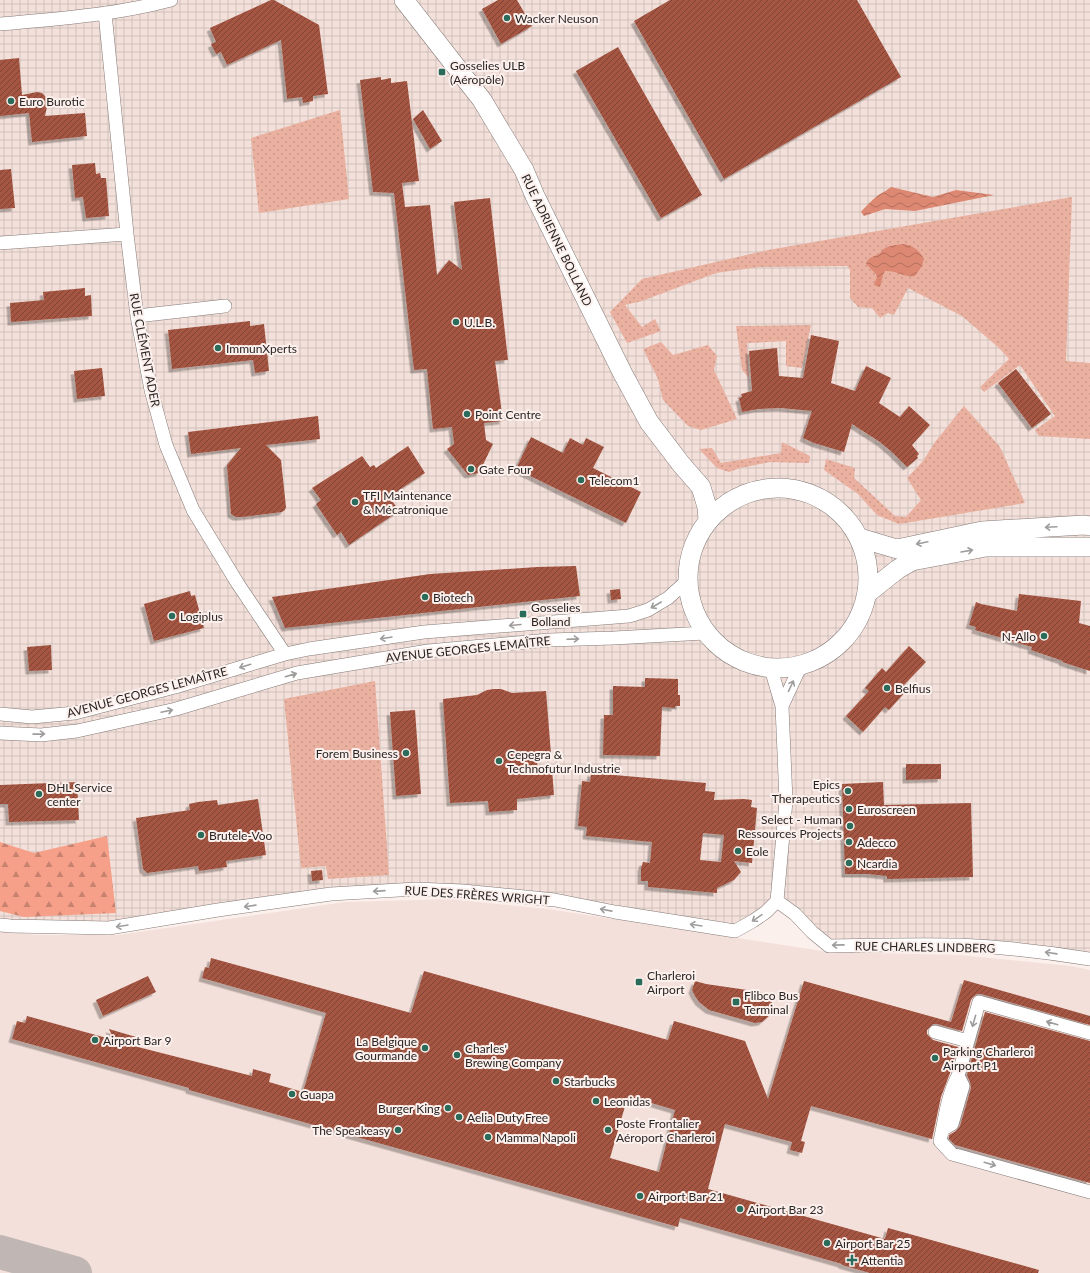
<svg xmlns="http://www.w3.org/2000/svg" width="1090" height="1273" font-family="Lato,sans-serif">
<style>
.built{fill:#f4e0da}
.industrial{fill:url(#industrial-grid)}
.grass{fill:url(#grass-dots)}
.forest{fill:url(#forest-firs)}
.water{fill:url(#water-waves)}
.lines{fill:none;stroke-linecap:round;stroke-linejoin:round}
.taxiway{stroke:#c0b7b4;stroke-width:34}
.building{fill:url(#building-hatch);fill-rule:evenodd;filter:url(#shadow)}
.street-casing{stroke:#847a77;stroke-width:14}
.secondary-casing{stroke:#847a77;stroke-width:20}
.street{stroke:#fff;stroke-width:13}
.secondary{stroke:#fff;stroke-width:19}
.oneway{stroke:#9f9d9c}
.poi-dot{fill:#2b6b59;stroke:#fcf0ed;stroke-width:1.5}
.labels{text-anchor:middle;dominant-baseline:central;stroke-width:4;stroke-linejoin:round;paint-order:stroke}
.poi-label{font-size:12px;fill:#292524;stroke:#fcf0ed;text-anchor:start}
.street-label{font-size:12px;fill:#292524;stroke:#fcf0ed}
</style>
<defs>
<pattern id="industrial-grid" width="8" height="8" patternUnits="userSpaceOnUse"><rect width="8" height="8" fill="#f4e0da"/><path d="M0 4h8M4 0v8" fill="none" stroke="#d1c0bb"/></pattern>
<pattern id="grass-dots" width="8" height="8" patternUnits="userSpaceOnUse"><rect width="8" height="8" fill="#eab0a0"/><path d="M2 2h.1M6 6h.1" fill="none" stroke="#c9978a" stroke-width="1.8" stroke-linecap="round"/></pattern>
<pattern id="forest-firs" width="22" height="20" patternUnits="userSpaceOnUse"><rect width="22" height="20" fill="#f7a089"/><path d="M5 1l3.5 6h-7zM16 11l3.5 6h-7z" fill="#c88270"/></pattern>
<pattern id="water-waves" width="16" height="10" patternUnits="userSpaceOnUse"><rect width="16" height="10" fill="#dc8872"/><path d="M0 5q4-4 8 0t8 0" fill="none" stroke="#b26f5d"/></pattern>
<pattern id="building-hatch" width="6" height="6" patternUnits="userSpaceOnUse"><rect width="6" height="6" fill="#a55642"/><path d="M-1 1l2-2M0 6l6-6M5 7l2-2" fill="none" stroke="#7f4334"/></pattern>
<filter id="shadow"><feDropShadow dx="-3.5" dy="3.5" stdDeviation="0" flood-color="#0004"/></filter>
</defs>
<rect width="100%" height="100%" fill="#fcf0ed"/>
<!-- built -->
<path class="built" d="M449,899L548,909L829,952L960,955L1071,966L1090,970V1273H0V930L36,935H118L345,902Z"/>
<!-- industrial -->
<path class="industrial" d="M0,0H1090V959L1046,952L829,946L777,901L735,931L610,905L416,889L109,928L0,925Z"/>
<!-- grass -->
<path class="grass" d="M340,110L349,199L259,213L251,138Z
M1072,197L1066,361L1090,363V439L1039,436L1035,430L1055,416L1020,365L984,392L980,387L1009,359L999,348L962,316L908,288L894,315L888,313L880,318L872,308L858,307L850,298V270L847,266L759,267L716,273L642,301L625,305L642,327L655,319L661,331L627,343L610,312L642,279L768,250Z
M811,325L802,368L786,366V341L747,343L749,378L742,370L736,326Z
M661,342L673,355L708,345L717,356L714,370L737,419L701,430L688,426L663,400L658,379L643,349Z
M964,406L1000,447L1025,503L899,524L877,515L858,494L824,470L826,459L855,468L854,478L895,516L906,517L921,500L907,478L923,461L935,442Z
M782,442L810,456L809,463L770,462L740,468L729,472L717,468L699,449L712,448L721,463L781,453Z
M375,681L389,875L328,879L326,866L301,868L284,699Z"/>
<!-- forest -->
<path class="forest" d="M107,836L116,913L24,917L0,911V842L34,853Z"/>
<!-- water -->
<path class="water" d="M891,187L933,197L956,190L994,195L915,211L885,209L864,216L861,212C863,209 876,196 880,194C884,192 887,190 891,187Z
M903,244C913,245 920,251 924,259L922,266L915,276C906,278 896,270 885,271L883,275L880,287L874,285L877,277L876,274L866,264C868,257 873,257 879,254C882,252 880,252 884,249C889,245 896,245 903,244Z"/>
<g class="lines">
<!-- taxiway -->
<path class="taxiway" d="M0,1252L75,1273"/>
</g>
<!-- building -->
<path class="building" d="M271,0H274L319,25L328,94L313,96V101L303,103L302,97L287,99L281,40L227,65L221,52L216,54L211,44L216,42L210,28Z
M498,0H517L532,26L501,44L482,9Z
M670,0H857L901,77L724,179L634,21Z
M618,47L702,195L661,218L576,71Z
M19,58L22,95L37,92L42,93L45,96L48,102L45,116L85,113L87,136L32,142L29,113L0,116V60Z
M381,77V80L391,78V83L407,81L419,181L402,183L405,207L430,205L437,275L449,260L462,270L454,202L490,198L508,360L495,361L503,421L484,423L486,440L493,444L479,473L468,475L447,449L454,444L452,427L433,429L427,369L414,370L394,193L373,192L360,80Z
M423,110L442,141L430,149L413,119Z
M95,163L96,174L100,173L101,178H106L109,216L86,218L83,197L75,198L72,165Z
M11,169L15,208L0,209V170Z
M85,288V296L91,295L92,316L11,322L10,303L44,300L43,292Z
M250,321V326L264,324L269,371L255,373L253,360L172,369L168,330Z
M811,335L839,341L831,383L855,391L866,366L891,378L879,403L900,417L909,406L930,425L912,445L919,454L917,456L918,458L907,467L893,453L880,442L852,424L844,452L814,443L803,438L812,411L781,408L758,409L742,412L739,398L742,397L741,394L752,391L749,351L777,348L779,376L803,378Z
M102,368L105,396L77,399L74,371Z
M1016,369L1051,414L1032,428L998,383Z
M318,416L320,439L266,445L281,460L286,507L285,510L282,512L242,517H236L231,514L227,465L241,448L191,454L188,432Z
M531,437L563,453L570,438L583,445L586,438L604,447L593,468L641,492L626,523L516,469Z
M408,446L425,473L393,494L395,497L391,499L399,511L349,545L341,532L337,535L316,504L321,500L312,488L362,456L370,467L374,465L376,468Z
M576,566L580,596L285,628L272,597L430,574L537,567Z
M620,589L621,599L611,600L610,590Z
M190,591L191,596L195,595L204,628L154,641L144,604Z
M1019,594L1081,601L1079,623L1090,626V671L1062,662L1063,661L1031,650L1032,647L975,630L976,627L969,625L976,602L981,604L1017,611Z
M51,645L52,670L29,671L27,647Z
M909,646L926,662L904,685L908,689L889,710L885,707L863,732L846,716L869,691L865,688L882,668L886,672Z
M645,678L678,679V695H680V706H675V708L662,707L660,756L603,755L604,715H613V686L645,687Z
M494,689H501L512,693L546,691L551,754L538,753L537,768L552,769L554,795L517,799V810L489,812L488,801L450,803L443,699L477,695L487,690Z
M415,710L421,794L396,796L390,712Z
M906,764H941V779L906,780Z
M591,773L706,783L705,791L715,792L714,800L744,799L752,800L751,807L757,808L752,863L734,861L741,872L734,880L717,888V893L648,887V881H641V868L643,862L650,863L652,842L586,836L587,827L578,826L582,781L590,782ZM703,833L724,835L721,862L700,860Z
M77,782L79,820L9,822L8,804H0V785Z
M883,782L884,805L971,803L973,877L887,879V876L867,874H845L842,784Z
M258,799L266,855L226,861L227,867L199,871L198,866L147,873L143,869L136,818L190,810L189,804L198,802L217,800L218,805Z
M322,870L323,880L312,881L311,871Z
M211,958L411,1013L424,971L668,1040L674,1021L745,1041L768,1099L804,981L951,1022L964,980L1090,1016V1025L981,994H977L973,997L971,1000L962,1031L937,1024H933L927,1030V1034L933,1040L958,1047L950,1073L941,1097L932,1139L811,1106L801,1141L805,1142L802,1153L790,1150L792,1142L725,1124L708,1189L885,1239L888,1228L1039,1270L1038,1273H870L842,1265V1264L680,1218L678,1227L189,1090V1088L12,1039L17,1021L25,1023L27,1016L114,1040L109,1029L136,1037L134,1046L252,1076L253,1069L271,1074L269,1082L303,1092L326,1013L202,978L205,967L209,968ZM628,1096L675,1110L659,1172L610,1158Z
M148,976L156,992L103,1016L96,1000Z
M695,981L706,984L761,992L768,996L772,1003V1011L768,1017L762,1022L755,1023L709,1010L699,1002L695,996L692,990Z
M985,1012L1090,1041V1183L955,1145L949,1139V1135L956,1131L960,1126L971,1088L970,1082L967,1075Z"/>
<g class="lines">
<!-- street casing -->
<g class="street-casing">
<path id="street" d="M105,13L127,234L137,316L151,390L166,445L193,510L238,584L285,654
M0,24C57,19 115,15 171,0
M0,243L127,234
M137,316L225,306
M771,669L782,706L786,801L777,901
M782,706L800,667
M0,714L32,717L75,713L175,687L285,654L309,649L424,632L629,616L648,610L668,598L687,581
M0,733L41,735L77,731L176,709L297,673L428,651L549,640L614,638L705,633
M777,901L795,914L812,932L829,946C872,945 916,944 960,945C1003,947 1047,952 1090,959
M0,925L11,926L109,928L218,910L331,894L416,889L463,891L555,900L615,912L735,931L753,921L766,912L777,901
M935,1032L968,1041
M1090,1033L979,1002L958,1076C947,1096 945,1119 940,1141L952,1154L1090,1192
M942,1130L952,1124L963,1086L958,1076"/>
</g>
<!-- secondary casing -->
<g class="secondary-casing">
<path id="secondary" d="M404,0L482,100L524,170L535,196L623,374L649,422L681,464L701,487L707,507L708,520
M688 578a90 90 0 1 1 180 0a90 90 0 1 1-180 0Z
M860,538L897,549L982,531L1084,525L1090,526
M869,592L898,569L912,561L986,547H1090"/>
</g>
<!-- street -->
<use href="#street" class="street"/>
<!-- secondary -->
<use href="#secondary" class="secondary"/>
</g>
<!-- one-way arrows -->
<defs><path id="oneway-shaft" d="M-6 0H5M1.5-3L5.5 0L1.5 3" fill="none" stroke-width="1.6" stroke-linecap="round" stroke-linejoin="round"/></defs>
<g class="oneway">
<use href="#oneway-shaft" transform="translate(1051 527) rotate(177)"/>
<use href="#oneway-shaft" transform="translate(922 543) rotate(168)"/>
<use href="#oneway-shaft" transform="translate(967 551) rotate(-10)"/>
<use href="#oneway-shaft" transform="translate(656 605) rotate(150)"/>
<use href="#oneway-shaft" transform="translate(515 625) rotate(175)"/>
<use href="#oneway-shaft" transform="translate(386 638) rotate(171)"/>
<use href="#oneway-shaft" transform="translate(573 639) rotate(-2)"/>
<use href="#oneway-shaft" transform="translate(245 666) rotate(163)"/>
<use href="#oneway-shaft" transform="translate(291 675) rotate(-16)"/>
<use href="#oneway-shaft" transform="translate(791 686) rotate(-65)"/>
<use href="#oneway-shaft" transform="translate(167 711) rotate(-12)"/>
<use href="#oneway-shaft" transform="translate(39 734) rotate(-1)"/>
<use href="#oneway-shaft" transform="translate(379 891) rotate(176)"/>
<use href="#oneway-shaft" transform="translate(250 906) rotate(172)"/>
<use href="#oneway-shaft" transform="translate(606 910) rotate(-169)"/>
<use href="#oneway-shaft" transform="translate(757 918) rotate(146)"/>
<use href="#oneway-shaft" transform="translate(696 925) rotate(-171)"/>
<use href="#oneway-shaft" transform="translate(122 926) rotate(171)"/>
<use href="#oneway-shaft" transform="translate(838 945) rotate(179)"/>
<use href="#oneway-shaft" transform="translate(1051 953) rotate(-172)"/>
<use href="#oneway-shaft" transform="translate(974 1021) rotate(106)"/>
<use href="#oneway-shaft" transform="translate(1052 1023) rotate(-164)"/>
<use href="#oneway-shaft" transform="translate(990 1164) rotate(16)"/>
</g>
<!-- markers -->
<g class="poi-dot">
<circle cx="507" cy="18" r="4"/>
<rect x="438" y="68" width="8" height="8" rx="2"/>
<circle cx="11" cy="101" r="4"/>
<circle cx="456" cy="322" r="4"/>
<circle cx="218" cy="348" r="4"/>
<circle cx="467" cy="414" r="4"/>
<circle cx="471" cy="469" r="4"/>
<circle cx="581" cy="480" r="4"/>
<circle cx="355" cy="502" r="4"/>
<circle cx="425" cy="597" r="4"/>
<rect x="519" y="610" width="8" height="8" rx="2"/>
<circle cx="172" cy="616" r="4"/>
<circle cx="1044" cy="636" r="4"/>
<circle cx="887" cy="688" r="4"/>
<circle cx="406" cy="753" r="4"/>
<circle cx="499" cy="761" r="4"/>
<circle cx="848" cy="791" r="4"/>
<circle cx="39" cy="794" r="4"/>
<circle cx="849" cy="809" r="4"/>
<circle cx="850" cy="826" r="4"/>
<circle cx="201" cy="835" r="4"/>
<circle cx="849" cy="842" r="4"/>
<circle cx="738" cy="851" r="4"/>
<circle cx="849" cy="863" r="4"/>
<rect x="635" y="978" width="8" height="8" rx="2"/>
<rect x="732" y="998" width="8" height="8" rx="2"/>
<circle cx="95" cy="1040" r="4"/>
<circle cx="425" cy="1048" r="4"/>
<circle cx="457" cy="1055" r="4"/>
<circle cx="935" cy="1058" r="4"/>
<circle cx="556" cy="1081" r="4"/>
<circle cx="292" cy="1094" r="4"/>
<circle cx="596" cy="1101" r="4"/>
<circle cx="448" cy="1108" r="4"/>
<circle cx="459" cy="1117" r="4"/>
<circle cx="398" cy="1130" r="4"/>
<circle cx="608" cy="1130" r="4"/>
<circle cx="488" cy="1137" r="4"/>
<circle cx="640" cy="1196" r="4"/>
<circle cx="740" cy="1209" r="4"/>
<circle cx="827" cy="1243" r="4"/>
<path d="M850 1254h4v4h4v4h-4v4h-4v-4h-4v-4h4z"/>
</g>
<g class="labels">
<!-- poi labels -->
<g class="poi-label">
<text x="515" y="18">Wacker Neuson</text>
<text x="450" y="65">Gosselies ULB<tspan x="450" dy="14">(Aéropôle)</tspan></text>
<text x="19" y="101">Euro Burotic</text>
<text x="464" y="322">U.L.B.</text>
<text x="226" y="348">ImmunXperts</text>
<text x="475" y="414">Point Centre</text>
<text x="479" y="469">Gate Four</text>
<text x="589" y="480">Telecom1</text>
<text x="363" y="495">TFI Maintenance<tspan x="363" dy="14">&amp; Mécatronique</tspan></text>
<text x="433" y="597">Biotech</text>
<text x="531" y="607">Gosselies<tspan x="531" dy="14">Bolland</tspan></text>
<text x="180" y="616">Logiplus</text>
<text x="1036" y="636" text-anchor="end">N-Allo</text>
<text x="895" y="688">Belfius</text>
<text x="398" y="753" text-anchor="end">Forem Business</text>
<text x="507" y="754">Cepegra &amp;<tspan x="507" dy="14">Technofutur Industrie</tspan></text>
<text x="840" y="784" text-anchor="end">Epics<tspan x="840" dy="14">Therapeutics</tspan></text>
<text x="47" y="787">DHL Service<tspan x="47" dy="14">center</tspan></text>
<text x="857" y="809">Euroscreen</text>
<text x="842" y="819" text-anchor="end">Select - Human<tspan x="842" dy="14">Ressources Projects</tspan></text>
<text x="209" y="835">Brutele-Voo</text>
<text x="857" y="842">Adecco</text>
<text x="746" y="851">Eole</text>
<text x="857" y="863">Ncardia</text>
<text x="647" y="975">Charleroi<tspan x="647" dy="14">Airport</tspan></text>
<text x="744" y="995">Flibco Bus<tspan x="744" dy="14">Terminal</tspan></text>
<text x="103" y="1040">Airport Bar 9</text>
<text x="417" y="1041" text-anchor="end">La Belgique<tspan x="417" dy="14">Gourmande</tspan></text>
<text x="465" y="1048">Charles'<tspan x="465" dy="14">Brewing Company</tspan></text>
<text x="943" y="1051">Parking Charleroi<tspan x="943" dy="14">Airport P1</tspan></text>
<text x="564" y="1081">Starbucks</text>
<text x="300" y="1094">Guapa</text>
<text x="604" y="1101">Leonidas</text>
<text x="440" y="1108" text-anchor="end">Burger King</text>
<text x="467" y="1117">Aelia Duty Free</text>
<text x="616" y="1123">Poste Frontalier<tspan x="616" dy="14">Aéroport Charleroi</tspan></text>
<text x="390" y="1130" text-anchor="end">The Speakeasy</text>
<text x="496" y="1137">Mamma Napoli</text>
<text x="648" y="1196">Airport Bar 21</text>
<text x="748" y="1209">Airport Bar 23</text>
<text x="835" y="1243">Airport Bar 25</text>
<text x="861" y="1260">Attentia</text>
</g>
<!-- street labels -->
<g class="street-label">
<text transform="translate(557 240) rotate(64)">RUE ADRIENNE BOLLAND</text>
<text transform="translate(145 350) rotate(79)">RUE CLÉMENT ADER</text>
<text transform="translate(468 649) rotate(-6)">AVENUE GEORGES LEMAÎTRE</text>
<text transform="translate(147 692) rotate(-15)">AVENUE GEORGES LEMAÎTRE</text>
<text transform="translate(477 895) rotate(4)">RUE DES FRÈRES WRIGHT</text>
<text transform="translate(925 947) rotate(1)">RUE CHARLES LINDBERG</text>
</g>
</g>
</svg>
